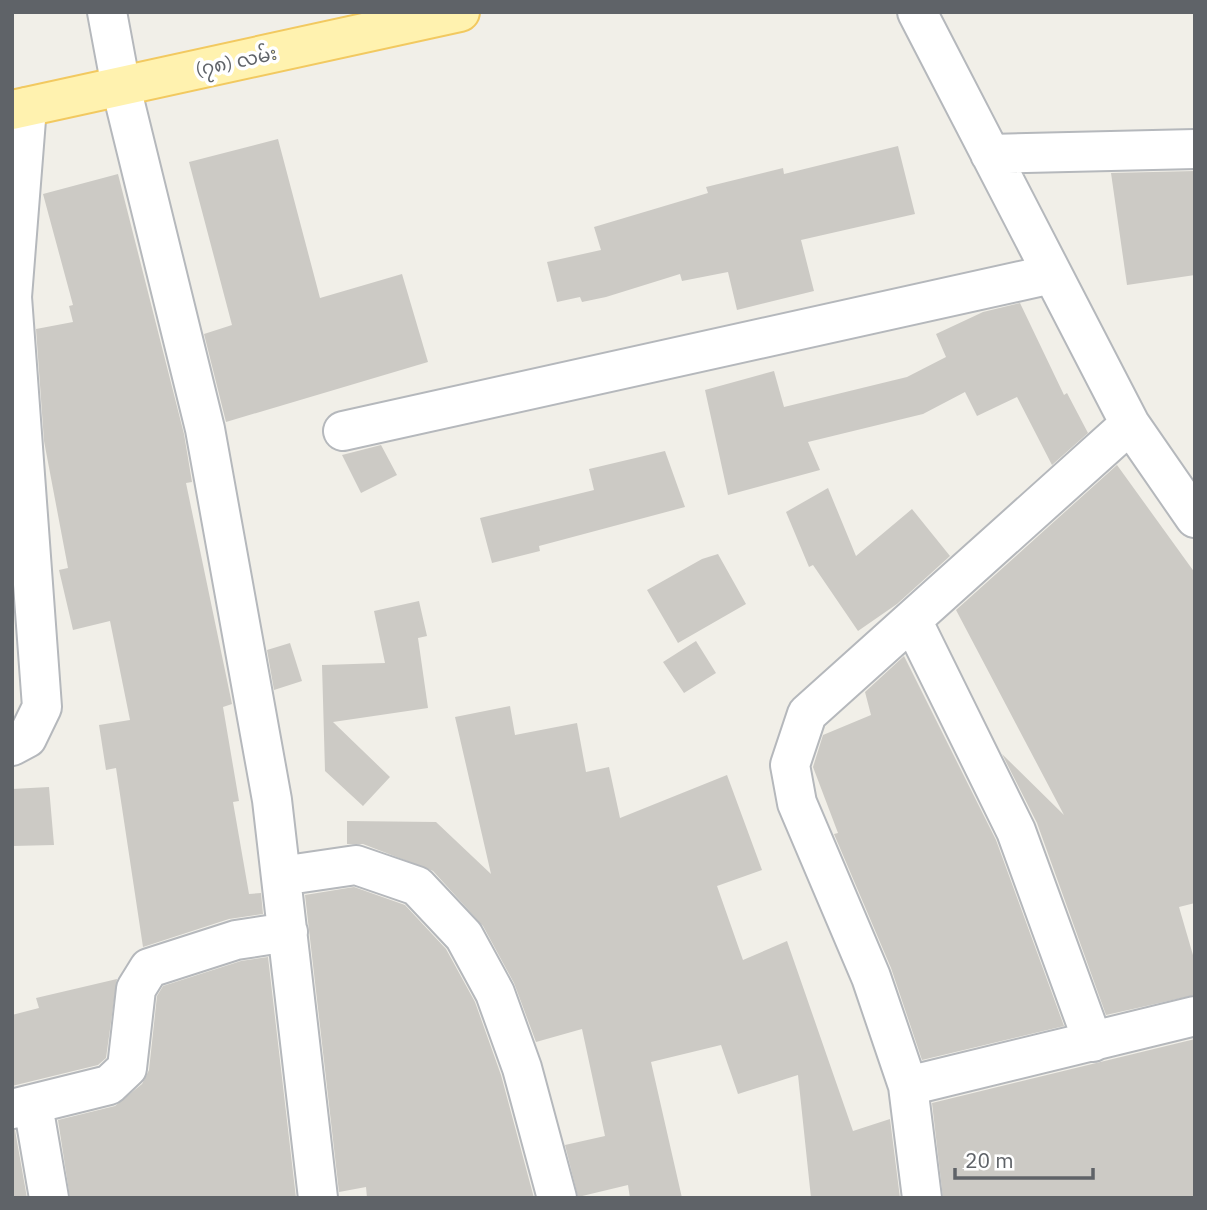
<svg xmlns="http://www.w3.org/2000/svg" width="1207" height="1210" font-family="'IBM Plex Sans','Noto Sans Myanmar',sans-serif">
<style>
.building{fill:#cccac5}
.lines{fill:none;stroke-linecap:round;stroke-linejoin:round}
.minor-casing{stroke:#b5b8bc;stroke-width:42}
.major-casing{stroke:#f2c960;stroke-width:42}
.minor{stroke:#fff;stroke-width:38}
.major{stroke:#fff2af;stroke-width:38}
.labels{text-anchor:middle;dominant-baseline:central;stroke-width:7;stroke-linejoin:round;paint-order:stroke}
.street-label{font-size:19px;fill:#5f6368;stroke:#fff}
</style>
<rect width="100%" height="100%" fill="#f1efe8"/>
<!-- building -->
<path class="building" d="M278,139L320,298L402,274L428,362L226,422L204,334L232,325L189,162Z
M898,146L915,214L801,240L814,291L737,310L728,272L682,281L680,274L606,297L582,302L580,297L557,302L547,262L601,250L594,227L708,193L706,187L783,168L784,174Z
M1195,171V275L1127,285L1111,173Z
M118,174L184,434L192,482L186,483L232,704L223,707L239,801L233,802L249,894L261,893L263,914L229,919L143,947L116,768L106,770L99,725L130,720L110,621L73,630L59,570L68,568L44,441L36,329L73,322L69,306L73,305L43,194Z
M1020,303L1064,395L1067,393L1088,433L1052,465L1017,397L977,416L965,392L923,414L808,442L820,470L728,495L705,390L774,371L784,407L907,377L946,357L936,334L983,312Z
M381,445L397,475L361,493L342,455Z
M665,451L685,507L539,546L540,551L492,563L480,518L594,490L589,469Z
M1117,465L1195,573V903L1179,907L1195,962V995L1106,1015L1037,823L1002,754L1064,815L956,610Z
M828,488L856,556L912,509L950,556L897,604L858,631L813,565L809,567L786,512Z
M718,554L746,604L678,643L647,590L702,559Z
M419,601L427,636L418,638L428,708L333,722L390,777L363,806L325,771L322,665L385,663L374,611Z
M696,641L716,673L684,693L663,662Z
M290,643L302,681L274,690L267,650Z
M904,656L996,840L1064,1026L922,1060L891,968L834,834L838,833L813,767L823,735L871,715L865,692Z
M510,706L515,735L577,723L586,772L609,767L620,818L727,775L762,870L717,886L743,960L787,941L853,1131L890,1119L900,1198H811L798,1075L738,1094L721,1045L651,1062L682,1198H630L628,1185L578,1197L565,1145L605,1136L582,1029L536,1042L514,983L483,926L433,871L363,844H347V821L436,822L491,874L455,717Z
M49,787L54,845L12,846V789Z
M354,887L405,905L446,949L475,1002L501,1075L534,1198H367L366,1187L339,1192L305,895Z
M268,957L296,1198H70L58,1120L115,1106L142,1084L149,1070L157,996L163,986L241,961Z
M117,979L106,1058L98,1065L12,1086V1015L39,1008L36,998Z
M1195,1039V1198H943L932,1103Z
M12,1130H15L27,1198H12Z"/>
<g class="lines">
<!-- minor casing -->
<g class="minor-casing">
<path id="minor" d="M107,12L121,87L205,429L272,800L318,1198
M917,12L1130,424L1195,518
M990,154L1195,149
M343,431L1052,274
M912,620L1016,831L1093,1042
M12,746L27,738L42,707L12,297L27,107
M281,876L356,865L417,886L464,936L495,993L522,1068L557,1198
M908,1086L1195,1016
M33,1105L49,1198
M12,1109L109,1085L127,1068L136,989L149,968L236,940L288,932
M922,1198L908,1086L871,977L797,803L790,765L807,714L1130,424"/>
</g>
<!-- major casing -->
<g class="major-casing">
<path id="major" d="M12,110L460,12"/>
</g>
<!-- minor -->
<use href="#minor" class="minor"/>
<!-- major -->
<use href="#major" class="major"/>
</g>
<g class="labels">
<!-- street labels -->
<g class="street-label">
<text transform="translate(236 61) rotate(-12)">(၇၈) လမ်း</text>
</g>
</g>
<!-- border -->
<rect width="1207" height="1210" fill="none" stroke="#5f6368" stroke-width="28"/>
<!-- scale -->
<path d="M955 1168v10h138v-10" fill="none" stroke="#5f6368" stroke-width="3.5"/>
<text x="965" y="1168" font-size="21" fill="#5f6368" stroke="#ffffff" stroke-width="5" paint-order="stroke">20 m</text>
</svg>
